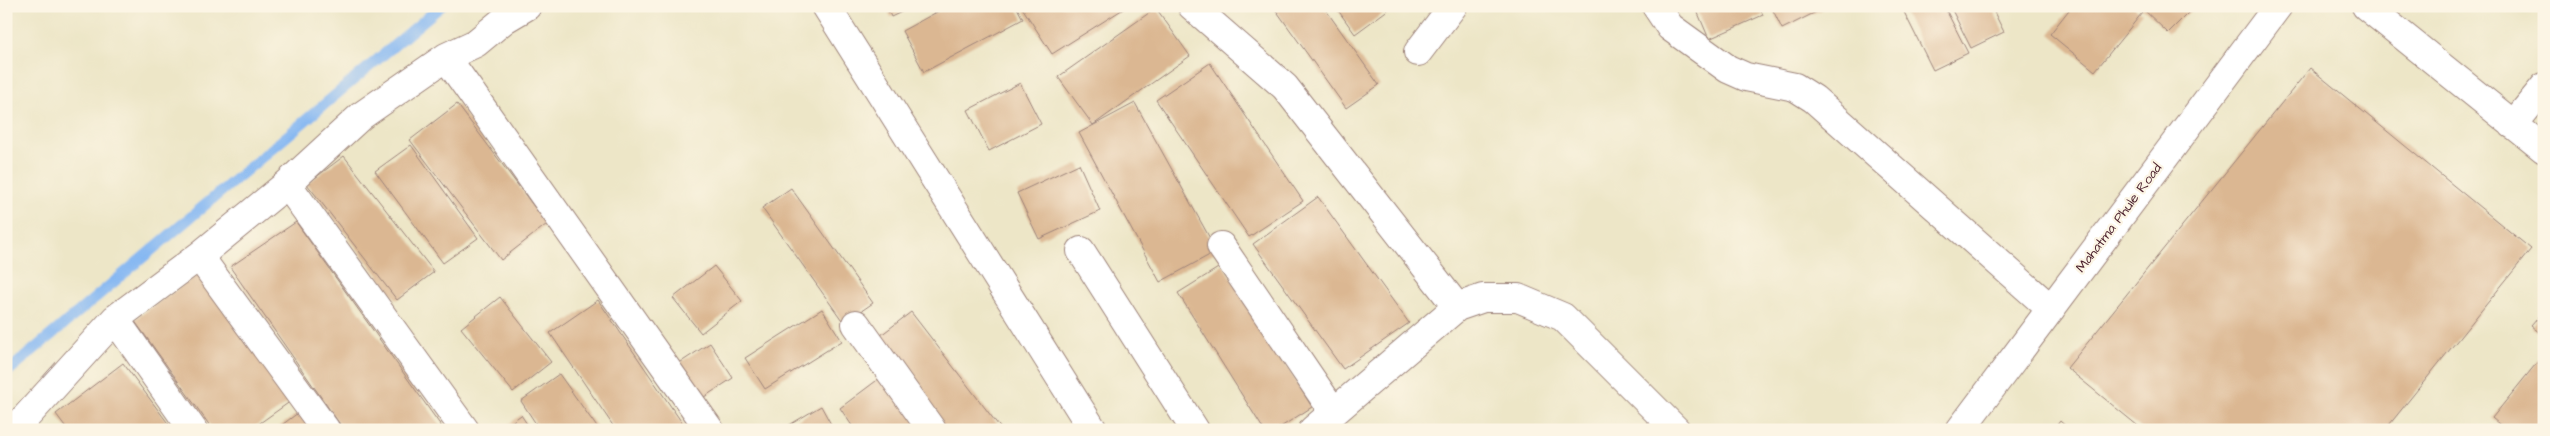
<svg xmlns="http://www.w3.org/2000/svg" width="2550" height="436" font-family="'Architects Daughter',sans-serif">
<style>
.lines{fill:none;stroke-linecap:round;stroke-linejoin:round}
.stream{stroke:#85b7f2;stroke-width:11}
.building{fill:#dbb792}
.minor-casing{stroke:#9c8279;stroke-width:30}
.minor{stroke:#fff;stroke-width:28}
.labels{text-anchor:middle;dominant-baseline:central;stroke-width:4.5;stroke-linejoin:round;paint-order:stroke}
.street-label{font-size:14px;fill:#4a1f2b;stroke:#fcf5e5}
</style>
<rect width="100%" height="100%" fill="#fcf5e5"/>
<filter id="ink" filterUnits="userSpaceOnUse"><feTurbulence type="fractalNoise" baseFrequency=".02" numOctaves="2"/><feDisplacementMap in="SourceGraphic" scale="10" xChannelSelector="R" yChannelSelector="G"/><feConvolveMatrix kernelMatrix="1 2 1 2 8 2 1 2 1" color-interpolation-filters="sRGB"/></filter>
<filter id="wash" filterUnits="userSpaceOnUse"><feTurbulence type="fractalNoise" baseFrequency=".0096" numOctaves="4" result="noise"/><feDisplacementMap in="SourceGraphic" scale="20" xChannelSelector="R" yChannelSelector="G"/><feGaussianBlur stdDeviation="1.12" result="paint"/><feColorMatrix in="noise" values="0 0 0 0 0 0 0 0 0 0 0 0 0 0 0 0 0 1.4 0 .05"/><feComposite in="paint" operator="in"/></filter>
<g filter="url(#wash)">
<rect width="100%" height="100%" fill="#ede6c7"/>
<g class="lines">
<!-- stream -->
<path class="stream" d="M6,373L441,6"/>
</g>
<g id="blocks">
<!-- building -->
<path class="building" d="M886,6H914L891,17Z
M948,6H1016L1023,19L924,72L902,31Z
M1021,6H1128L1052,54Z
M1273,6H1323L1379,85L1346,108Z
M1335,6H1387L1389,9L1355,34Z
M1695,6H1759L1763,15L1709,39Z
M1771,6H1828L1782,29Z
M1901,6H1944L1968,53L1933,70Z
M1950,6H1991L2004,32L1971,48Z
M2072,6H2133L2142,13L2095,71L2050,34Z
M2140,6H2195L2168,33Z
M1156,8L1190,56L1093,125L1058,77Z
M1210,63L1303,201L1249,237L1156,100Z
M2310,68L2531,249L2385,430H2143L2067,368Z
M1020,83L1041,124L989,151L968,110Z
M1135,103L1217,251L1160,282L1079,133Z
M457,104L547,224L501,260L410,140Z
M411,145L478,238L443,263L375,171Z
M344,156L434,272L397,300L307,184Z
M1079,164L1100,211L1039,239L1017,193Z
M791,188L873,303L844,323L762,208Z
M1318,197L1409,323L1343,369L1253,244Z
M296,222L444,430H344L230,267Z
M1223,265L1312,407L1276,430H1264L1178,293Z
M714,266L742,301L701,333L673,298Z
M199,274L291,401L250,430H213L134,320Z
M500,297L551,362L513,392L461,328Z
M598,300L687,430H616L550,333Z
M822,309L842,341L765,389L745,358Z
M2544,311V336L2531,326Z
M911,312L1002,430H940L872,342Z
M710,343L733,378L701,399L678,364Z
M2544,354V430H2506L2492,418Z
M123,363L173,430H68L56,414Z
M559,374L599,430H540L521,401Z
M884,375L920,423L911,430H855L840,408Z
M821,406L833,428L830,430H781Z
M302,410L316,430H275Z
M521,415L531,430H501Z
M2060,421L2070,430H2053Z"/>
</g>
</g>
<g filter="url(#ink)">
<use href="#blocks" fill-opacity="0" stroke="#9c8279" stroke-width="1"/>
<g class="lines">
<!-- minor casing -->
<g class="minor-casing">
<path id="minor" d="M527,6L505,19L476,43L446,57L710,430
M826,6L1093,430
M1192,6L1285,87L1457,307
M1656,6L1670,27L1728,69L1746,77L1795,87L1814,99L2051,309
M2366,6L2544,149
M1418,52L1453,6
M2513,125L2544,87
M287,184L465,430
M1221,246L1333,411
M1081,251L1195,430
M199,256L326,430
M115,319L193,430
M856,324L932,430
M11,430L26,417L115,319L199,256L287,184L361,116L446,57
M1313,430L1457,307L1483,298H1518L1563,317L1676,430
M1960,430L2278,6"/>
</g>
<!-- minor -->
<use href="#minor" class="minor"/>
</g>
</g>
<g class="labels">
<!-- street labels -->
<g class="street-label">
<text transform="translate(2119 218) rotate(-53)">Mahatma Phule Road</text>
</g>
</g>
<!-- margin -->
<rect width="2550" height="436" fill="none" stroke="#fcf5e5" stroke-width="25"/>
</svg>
